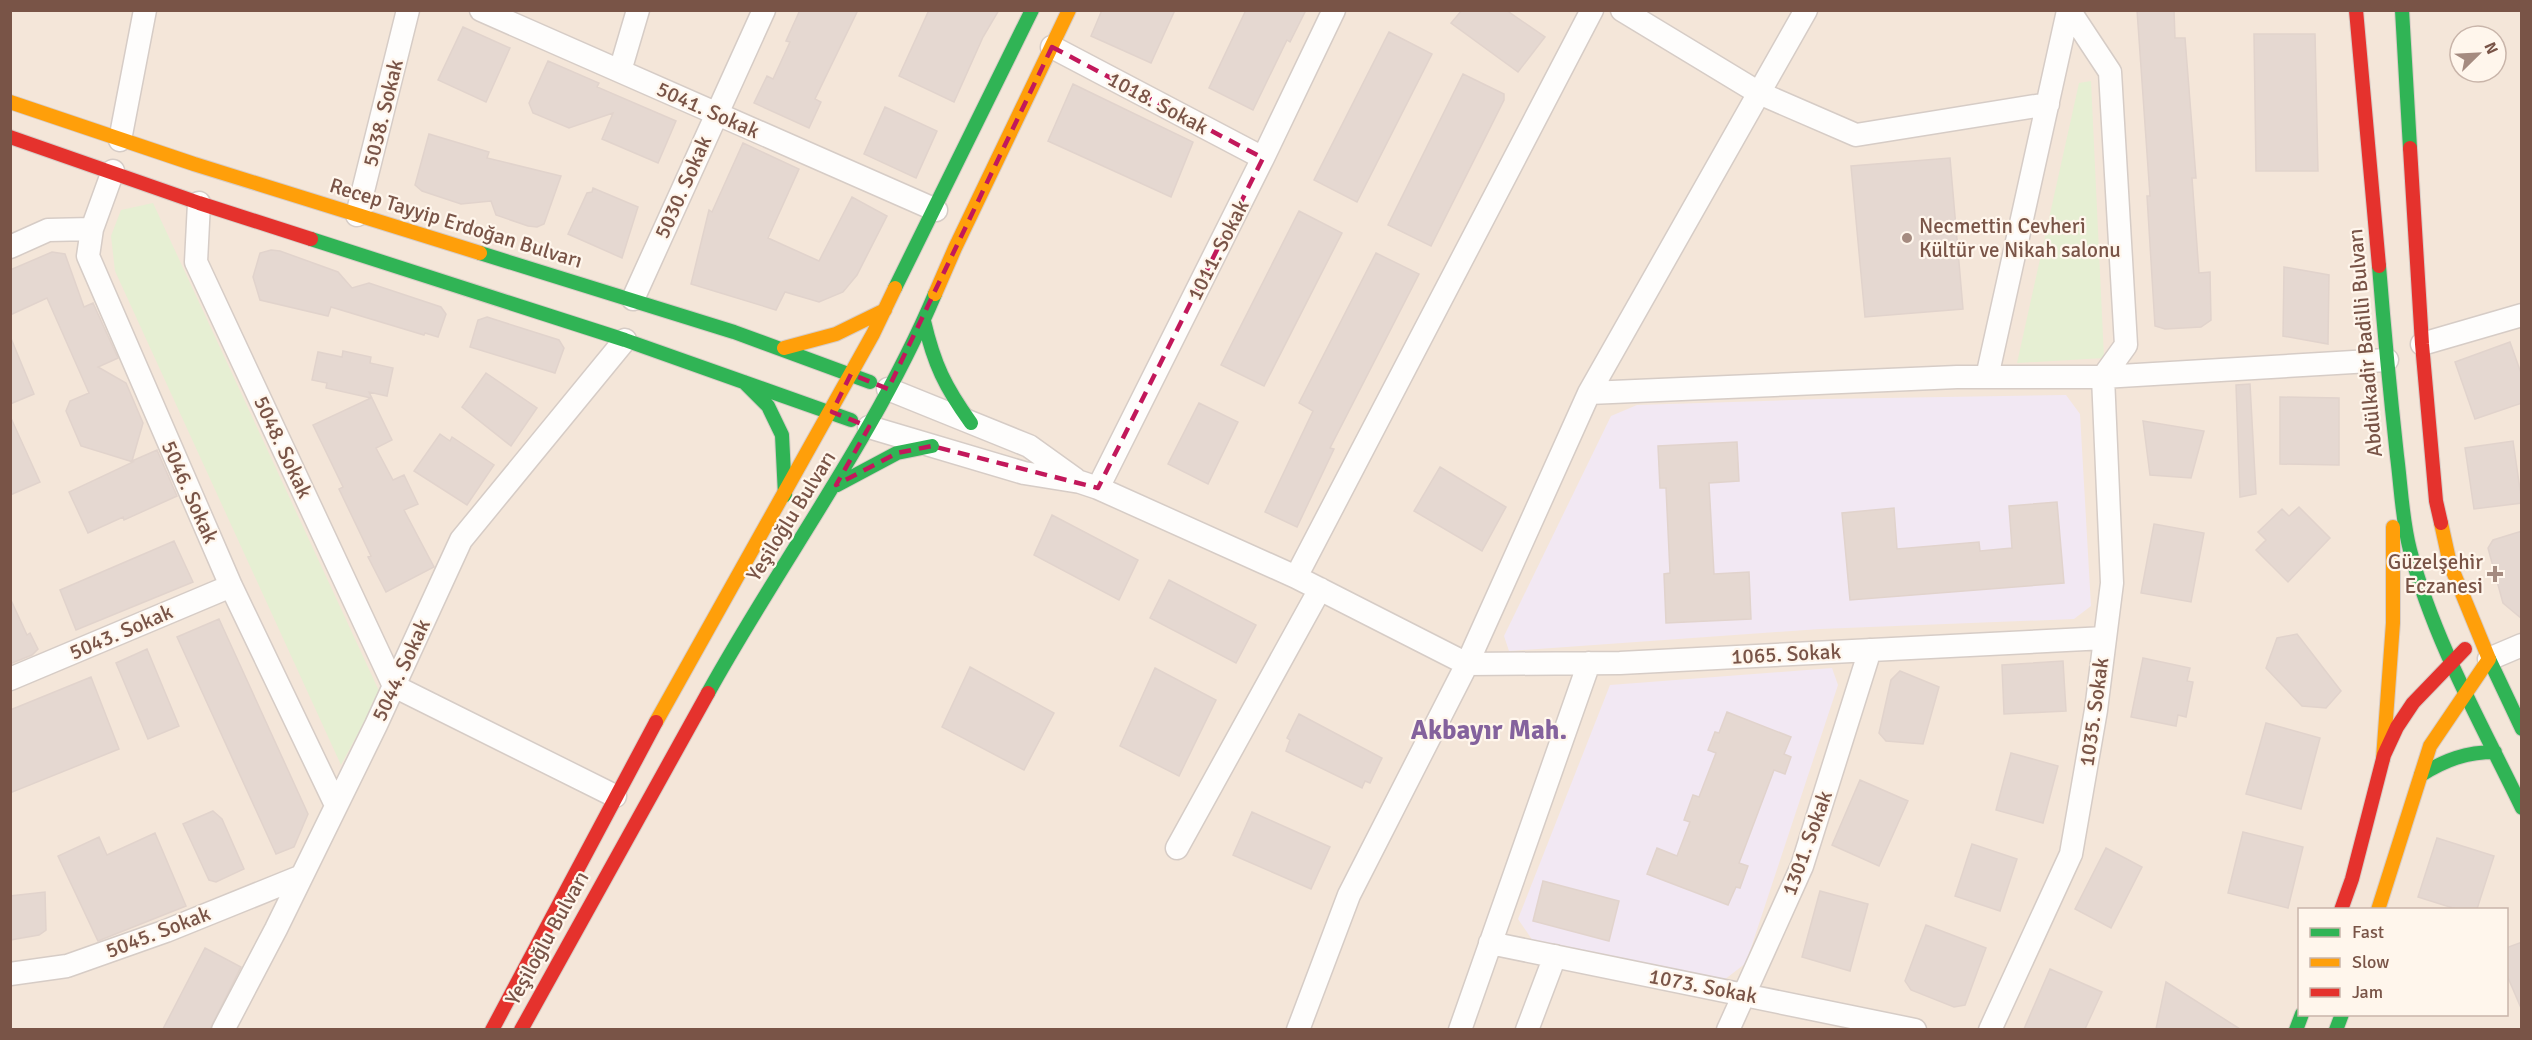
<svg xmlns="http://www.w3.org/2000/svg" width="2532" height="1040" font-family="Signika,sans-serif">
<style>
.residential{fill:#f4e6d9;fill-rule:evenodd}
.education{fill:#f2e8f3}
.green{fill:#e6efd3}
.building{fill:#e5d8d1;stroke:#e1d3cc;stroke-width:1.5}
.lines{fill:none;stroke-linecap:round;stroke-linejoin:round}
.street-casing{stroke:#d6ccc6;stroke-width:25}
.fast-casing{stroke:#d7ccc6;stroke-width:16}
.slow-casing{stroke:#d7ccc6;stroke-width:16}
.jam-casing{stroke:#d7ccc6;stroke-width:16}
.street{stroke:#fefdfc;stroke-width:22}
.fast{stroke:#30b455;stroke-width:14}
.slow{stroke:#ff9f0a;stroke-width:14}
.jam{stroke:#e5322d;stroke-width:14}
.marked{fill:none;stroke:#c2185b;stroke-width:4.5;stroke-dasharray:12 8;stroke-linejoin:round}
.poi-dot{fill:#a58b80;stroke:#fff6ec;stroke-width:2}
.labels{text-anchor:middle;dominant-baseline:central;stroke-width:4.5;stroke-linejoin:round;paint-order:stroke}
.street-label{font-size:21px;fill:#795447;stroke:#fff6ec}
.poi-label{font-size:21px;fill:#795447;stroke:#fff6ec;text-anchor:start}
.district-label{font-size:27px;font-weight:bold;fill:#84629d;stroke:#fff6ec}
</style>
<rect width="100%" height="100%" fill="#f8f1ea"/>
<!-- residential -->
<path class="residential" d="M11,11H2521V1029H11ZM2460,36H2496V72H2460ZM2300,910H2506V1014H2300Z"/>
<!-- education -->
<path class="education" d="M2066,395L2080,414L2091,606L2074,619L1820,629L1509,651L1504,636L1611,416L1637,405L1823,399Z
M1832,668L1838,685L1746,963L1724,980L1535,944L1518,919L1610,685Z"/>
<!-- green -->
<path class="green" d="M2091,81L2104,358L2017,363L2079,83Z
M153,203L380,693L341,765L115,271L111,236L121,210Z"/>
<!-- building -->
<path class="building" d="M800,10H858L815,99L821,102L809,128L754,103L767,76L773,79L790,42L786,41Z
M929,10H999L983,37L954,102L899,76Z
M1102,10H1175L1151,63L1091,36Z
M1246,10H1306L1290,42L1287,40L1253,110L1209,88Z
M1462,10H1506L1545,37L1518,72L1451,23Z
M2137,10H2174L2175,38H2185L2196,178H2192L2199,273L2210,272L2211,320L2201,327L2165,329L2155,326L2147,196H2150Z
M463,27L510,48L486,102L438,80Z
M1389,32L1432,54L1357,202L1314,180Z
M2254,34H2315L2318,171H2256Z
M548,61L599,83L597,87L676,121L658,163L602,139L613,113L569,128L533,113L529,103Z
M1463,74L1504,94V100L1431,246L1388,225Z
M1073,84L1193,142L1171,197L1048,141Z
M885,107L937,131L916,178L864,154Z
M429,134L489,152L487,158L561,176L544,224L537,227L528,226L496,215L491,201L461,204L422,191L415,185Z
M743,143L799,169L768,238L819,261L852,197L887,216L857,275L843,292L819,302L785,292L776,310L691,284L709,210L712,212Z
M1950,158L1963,309L1865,317L1851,166Z
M593,188L638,207L622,258L568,234L587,193L592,192Z
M1299,211L1342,233L1264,386L1221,365Z
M271,250L280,251L338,272L352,288L369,283L441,307L446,314L438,337L425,333L424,335L331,307L328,316L260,300L253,277L260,253Z
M52,252L65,254L84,307L93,303L118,358L98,367L126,383L143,423L132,461L157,450L177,496L124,520L123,517L88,533L69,492L133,462L81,446L66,411L70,401L89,393L47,298L10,315V270Z
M1376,253L1419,274L1330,448L1334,449L1297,527L1265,512L1313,411L1299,403Z
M2284,267L2329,275L2328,344L2283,336Z
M487,317L559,340L564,348L555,373L470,347L478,320Z
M10,336L34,394L10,404Z
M2510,342L2522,376V403L2475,419L2455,362Z
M343,351L371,357L370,363L393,368L387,396L369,392L392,440L376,448L393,480L404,475L418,504L404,510L434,567L386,592L368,557L371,556L339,489L343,487L313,425L371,398L326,388L327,383L312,380L318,352L342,357Z
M486,373L537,408L511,446L462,407Z
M2250,384L2256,494L2240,497L2236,385Z
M2280,397L2339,398V465L2280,464Z
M1199,403L1238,422L1208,484L1168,464Z
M10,416L40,482L10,495Z
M2143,421L2204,431L2191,478L2150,475Z
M440,434L450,441L452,437L494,465L467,505L414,471Z
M2513,441L2522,503L2474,509L2465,448Z
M1737,442L1739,481L1709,483L1714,574L1749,572L1751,619L1666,623L1664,574L1670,573L1666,488H1660L1658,446Z
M1440,467L1506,507L1482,551L1414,511Z
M2057,502L2064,583L1850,600L1842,513L1894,508L1897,549L1979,542L1980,551L2012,548L2009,506Z
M2299,507L2330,538L2288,582L2256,550L2266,540L2258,532L2282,509L2289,516Z
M1052,515L1138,560L1119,600L1034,555Z
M2154,524L2204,533L2191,602L2141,593Z
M2522,531V619L2503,603L2488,548L2493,540Z
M174,541L193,582L76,630L60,590Z
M1169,580L1256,625L1236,663L1150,618Z
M10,598L27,635L30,633L38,649L32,655L10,664Z
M219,619L308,814L294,847L276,854L177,637Z
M2297,634L2341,691L2326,708L2302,706L2266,668L2277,638Z
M147,649L179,726L148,739L116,663Z
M2143,658L2190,668L2187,681L2193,682L2186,717L2178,715L2176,726L2131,717Z
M2063,661L2066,711L2004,714L2002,665Z
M970,667L1054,713L1024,770L942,727Z
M1155,668L1216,700L1179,776L1120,746Z
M1900,671L1939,687L1923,744L1886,741L1879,733L1891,680Z
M91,677L119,749L10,793V710Z
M1727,712L1791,737L1784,754L1791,757L1785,774L1774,770L1739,863L1748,866L1740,888L1736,887L1728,905L1647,874L1657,848L1677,856L1690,822L1684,820L1693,795L1699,797L1716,753L1708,750L1715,732L1719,733Z
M1299,714L1382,758L1370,783L1365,781L1362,788L1286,751L1290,740L1287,738Z
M2266,723L2320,738L2301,809L2246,794Z
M2011,753L2058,766L2043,823L1996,810Z
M1860,780L1908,801L1879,866L1832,845Z
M213,811L222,819L244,869L216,882L209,880L183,824Z
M1252,812L1330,847L1311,889L1233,855Z
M2243,832L2303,847L2288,908L2228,893Z
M155,833L186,906L98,941L58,856L99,837L107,855Z
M2437,838L2494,856L2477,909H2456L2418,897Z
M1972,844L2017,859L2000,911L1955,896Z
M2106,848L2142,867L2111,928L2075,909Z
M1543,881L1619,901L1609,941L1533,921Z
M1820,891L1868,904L1850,971L1802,957Z
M45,892L46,930L39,935L10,940V896Z
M1926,925L1986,948L1965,1005L1954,1007L1911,990L1905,981Z
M2522,942V1008H2521L2506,973V948Z
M205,948L241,967L210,1029H163Z
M2050,969L2102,992L2085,1029H2024Z
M2166,982L2240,1029H2156Z"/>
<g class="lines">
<!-- street casing -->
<g class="street-casing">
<path id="street" d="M481,10L936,210
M1622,10L1759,93L1856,135L2048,104
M1052,47L1263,158
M620,71L638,10
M120,140L145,10
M113,171L92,229L88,256L231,586L336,805
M199,203L196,262L394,686L615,796
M357,215L408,10
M10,247L48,230L92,229
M633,299L764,10
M2422,344L2522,315
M1987,377L2068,11
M888,389L1029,446L1075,479
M1589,393L1957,377H2103L2387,360
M869,427L1024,473L1080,482L1098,488L1296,577L1467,664L1620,663L2105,638
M1098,488L1263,158L1334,10
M1296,577L1592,10
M2489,659L2522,645
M10,679L231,586
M1177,848L1320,589
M1490,943L1915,1030
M10,974L67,966L166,931L302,876
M223,1030L276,929L376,725L461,540L625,340
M1298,1030L1349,895L1467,664L1589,393L1806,10
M1460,1030L1589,663
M1527,1030L1555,956
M1728,1030L1802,866L1870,650
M1990,1030L2071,854L2096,710L2112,583L2103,377L2126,345L2110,72L2069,10"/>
</g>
<!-- fast casing -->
<g class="fast-casing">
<path id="fast" d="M2402,10L2410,148
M311,239L625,340L851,420
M480,253L734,332L870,382
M2379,266C2384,329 2390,392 2397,456C2401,486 2402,520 2410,550C2434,641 2481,723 2522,808
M895,288L1032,10
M924,321C934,364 945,387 971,423
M744,382L768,406L782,435L785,495
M837,485L897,453L932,446
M2489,659L2522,729
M708,693C782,559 875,436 935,294
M2421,775C2445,760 2466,752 2495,752
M2296,1030L2302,1014
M2336,1030L2342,1014"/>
</g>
<!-- slow casing -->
<g class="slow-casing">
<path id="slow" d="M10,102L194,164L480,253
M935,294L955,248L1069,10
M784,348L836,334L885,310
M656,722L873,334L895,288
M2383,759L2393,623V527
M2378,910L2430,746L2489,659L2450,564L2441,523"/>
</g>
<!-- jam casing -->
<g class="jam-casing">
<path id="jam" d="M2356,10L2379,266
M10,137L199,203L311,239
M2410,148L2422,344L2436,501L2441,523
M2341,910L2352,879L2384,755L2397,727L2413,703L2465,649
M492,1030L656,722
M521,1030L708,693"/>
</g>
<!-- street -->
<use href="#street" class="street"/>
<!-- fast -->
<use href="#fast" class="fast"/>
<!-- slow -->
<use href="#slow" class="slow"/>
<!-- jam -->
<use href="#jam" class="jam"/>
</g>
<!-- marked area -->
<path class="marked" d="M1052,47L1263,158L1098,488L932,446L897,453L836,485L869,427L832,412L851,374L888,389Z"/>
<!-- markers -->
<g class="poi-dot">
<circle cx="1907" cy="238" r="6"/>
<path d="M2492 565h6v6h6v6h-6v6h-6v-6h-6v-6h6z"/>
</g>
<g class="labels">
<!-- street labels -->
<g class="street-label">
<text transform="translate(1158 103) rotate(28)">1018. Sokak</text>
<text transform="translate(708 110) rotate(24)">5041. Sokak</text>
<text transform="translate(383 113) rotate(-76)">5038. Sokak</text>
<text transform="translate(683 187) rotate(-66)">5030. Sokak</text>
<text transform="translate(456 223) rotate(17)">Recep Tayyip Erdoğan Bulvarı</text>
<text transform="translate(1218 250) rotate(-63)">1011. Sokak</text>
<text transform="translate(2365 343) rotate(-95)">Abdülkadir Badilli Bulvarı</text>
<text transform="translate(283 447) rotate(65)">5048. Sokak</text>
<text transform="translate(190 492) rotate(66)">5046. Sokak</text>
<text transform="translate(791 516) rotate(-58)">Yeşiloğlu Bulvarı</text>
<text transform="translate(121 632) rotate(-23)">5043. Sokak</text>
<text transform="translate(1786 654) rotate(-3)">1065. Sokak</text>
<text transform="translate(401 670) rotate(-65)">5044. Sokak</text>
<text transform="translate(2094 712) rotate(-82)">1035. Sokak</text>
<text transform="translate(1807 843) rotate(-70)">1301. Sokak</text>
<text transform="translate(158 932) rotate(-21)">5045. Sokak</text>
<text transform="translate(547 938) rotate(-61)">Yeşiloğlu Bulvarı</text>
<text transform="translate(1703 986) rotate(11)">1073. Sokak</text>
</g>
<!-- poi labels -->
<g class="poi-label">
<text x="1919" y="226">Necmettin Cevheri<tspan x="1919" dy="24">Kültür ve Nikah salonu</tspan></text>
<text x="2483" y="562" text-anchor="end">Güzelşehir<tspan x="2483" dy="24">Eczanesi</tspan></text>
</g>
<!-- district labels -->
<g class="district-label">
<text x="1489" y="730">Akbayır Mah.</text>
</g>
</g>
<!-- border -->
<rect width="2532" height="1040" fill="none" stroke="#795447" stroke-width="24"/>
<!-- legend -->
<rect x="2298" y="908" width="210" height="108" fill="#fff6ec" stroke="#c9b5aa" stroke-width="1.5"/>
<rect x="2310" y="928" width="30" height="9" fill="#30b455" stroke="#c9b5aa" stroke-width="1.5"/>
<text x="2352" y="938" font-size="18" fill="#795447">Fast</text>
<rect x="2310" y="958" width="30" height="9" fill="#ff9f0a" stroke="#c9b5aa" stroke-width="1.5"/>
<text x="2352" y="968" font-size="18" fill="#795447">Slow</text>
<rect x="2310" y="988" width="30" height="9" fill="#e5322d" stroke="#c9b5aa" stroke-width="1.5"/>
<text x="2352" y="998" font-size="18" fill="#795447">Jam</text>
<!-- north arrow -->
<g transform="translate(2478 54) rotate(66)"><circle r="28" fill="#fff6ec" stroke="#c9b5aa" stroke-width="1.5"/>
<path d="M0-4.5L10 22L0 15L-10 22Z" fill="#a58b80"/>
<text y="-9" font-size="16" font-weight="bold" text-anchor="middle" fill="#795447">N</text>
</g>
</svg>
